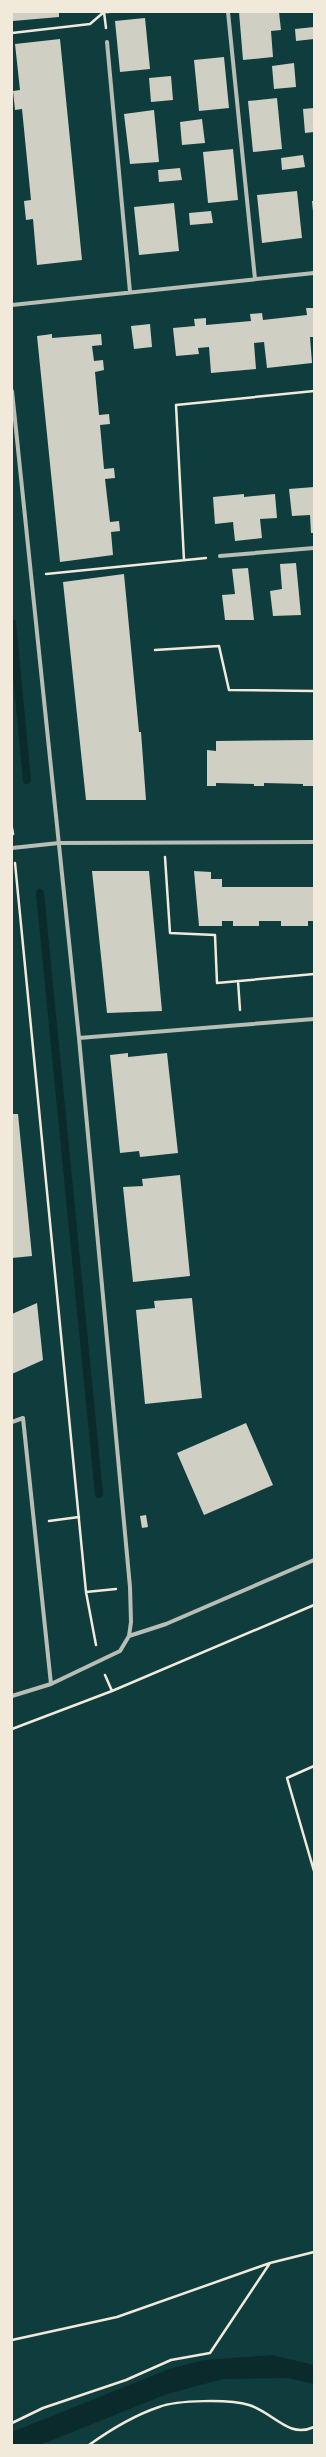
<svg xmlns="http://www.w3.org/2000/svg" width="326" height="2457" font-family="Manrope,sans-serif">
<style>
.water{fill:#0a2a2b}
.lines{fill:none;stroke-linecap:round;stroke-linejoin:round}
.stream{stroke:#0a2a2b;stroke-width:8}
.building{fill:#cfcfc3}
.path{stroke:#f1e9da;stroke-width:2.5}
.minor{stroke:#b8beb3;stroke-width:4}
</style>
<rect width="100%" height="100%" fill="#0f3d3e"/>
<!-- water -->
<path class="water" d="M272,2355L314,2365V2384L288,2378L223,2379L167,2394L40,2445H12V2432L169,2369L204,2360Z"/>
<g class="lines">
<!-- stream -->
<path class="stream" d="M12,623L27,780
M40,893L99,1494"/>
</g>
<!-- building -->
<path class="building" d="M12,12H59V17L13,21Z
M239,12H279L281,30L271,31L273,57L243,60Z
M145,18L150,69L120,72L115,21Z
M314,27V39L296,41L295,29Z
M60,39L82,260L37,265L33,219L26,220L24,201L31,200L22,109L15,110L13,91L20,90L15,44Z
M224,57L229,108L199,111L194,60Z
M294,63L296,87L274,89L272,66Z
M171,76L173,100L151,102L149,78Z
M277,98L282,149L253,152L248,101Z
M314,108V132L305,133L303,109Z
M154,110L159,162L130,164L124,114Z
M202,119L205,143L182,145L180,122Z
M233,149L238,200L208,203L203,152Z
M303,155L305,167L282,170L281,158Z
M180,168L182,180L159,182L158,170Z
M297,191L302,238L262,243L257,195Z
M312,201H314V211H313Z
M174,203L179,251L139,255L134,207Z
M211,211L213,223L190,225L189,213Z
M306,308H314V337H310L312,363L267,368L264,342L254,343L256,369L211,373L209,347L198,348L199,354L176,356L173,328L195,326L194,319L206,318V325L251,321L250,314L262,313L263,320L307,315Z
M150,324L152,347L134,349L131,326Z
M52,334V338L101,334L102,345L92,346L94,361L103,360L104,370L95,372L99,415L109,414L110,424L100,425L104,469L114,468L115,478L105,479L110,522L119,521L120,531L111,532L113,555L60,562L37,336Z
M314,487V533H311L310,515L292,516L289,489Z
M244,494V497L275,494L277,518L260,519L262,538L235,541L233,522L215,524L213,497Z
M296,563L301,615L273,616L270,591L282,589L280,564Z
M248,568L254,620H225L222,595L235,594L232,569Z
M124,574L139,732H141L146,800H86L63,582Z
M314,740L313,786H303V784L264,783V786H254V784L216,783V786H207V750L216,751V741Z
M92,871H149L162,1011L107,1013Z
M194,871L211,872V879H222V887H314V921H308V926H281V921H259V926H233V921H222V926H199Z
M128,1053V1057L167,1053L178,1153L140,1157L139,1151L120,1153L110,1055Z
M12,1114H18L32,1256L12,1258Z
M180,1175L190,1276L133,1282L123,1187L143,1186L142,1179Z
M192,1298L202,1398L145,1404L136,1310L155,1308L154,1301Z
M37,1303L43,1360L12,1374V1314Z
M246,1423L273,1485L204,1515L177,1453Z
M146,1515L148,1527L142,1528L140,1516Z"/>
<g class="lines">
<!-- path -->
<path class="path" d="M104,12L106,28
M12,33L90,24L104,12H109
M184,560L176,405L314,391
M46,574L206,558
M155,650L219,646L229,690L314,691
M12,828L13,834
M165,857L170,933L215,935L217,983L314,974
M15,863L86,1592L96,1645
M238,981L240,1010
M49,1521L79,1517
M86,1592L116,1589
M105,1675L112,1691
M12,1729L112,1691L314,1605
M314,1766L287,1778L314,1871
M12,2340L117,2317L270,2263L314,2252
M12,2423L43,2408L126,2380L171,2360L210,2353L270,2263
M89,2445C110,2430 135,2415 159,2407C177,2400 230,2399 249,2405C273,2412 288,2439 314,2427"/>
<!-- minor -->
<path class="minor" d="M228,12L255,279
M107,42L130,292
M12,305L314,273
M12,391L79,1038L130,1587L131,1622L129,1636
M220,556L314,548
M12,848L59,843L314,842
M79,1038L314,1019
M12,1422L23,1418L51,1684
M12,1696L51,1684L120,1651L129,1636L166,1624L314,1560"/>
</g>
<!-- border -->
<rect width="326" height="2457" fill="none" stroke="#f1e9da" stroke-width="26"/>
</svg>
